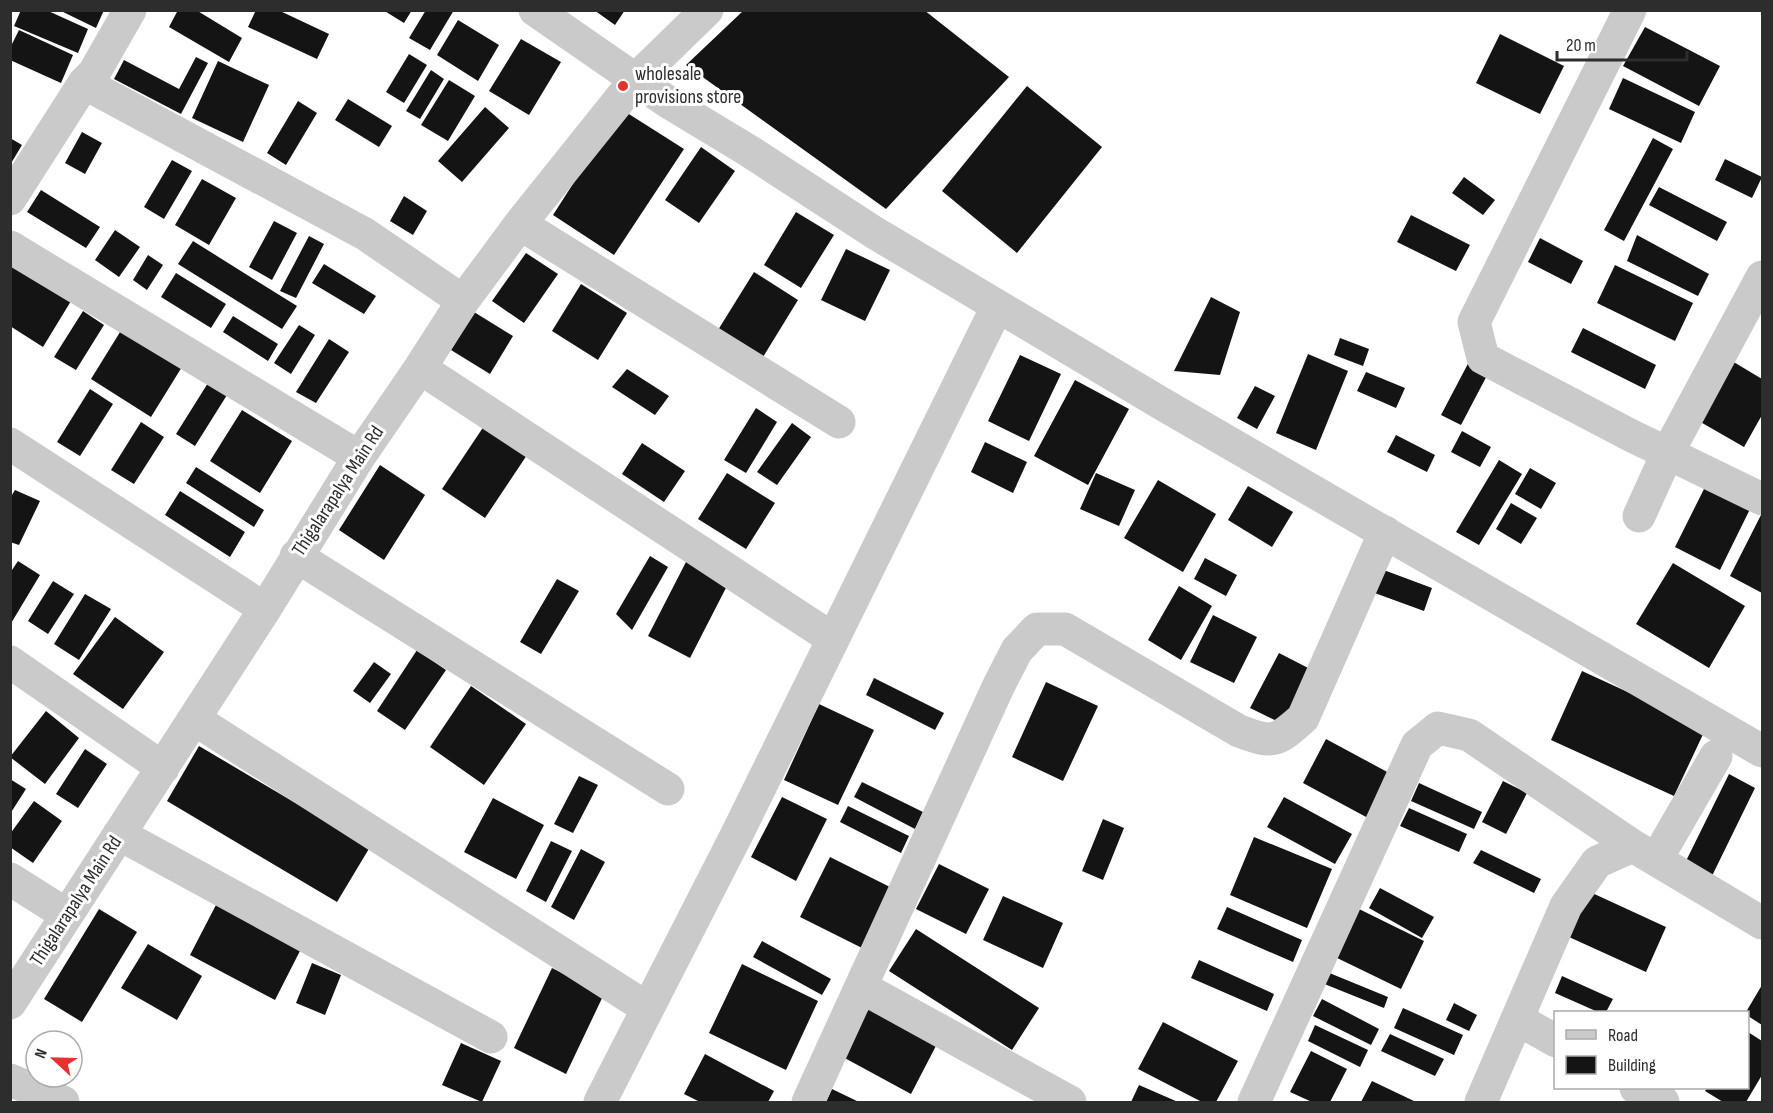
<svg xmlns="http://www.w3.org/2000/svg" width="1773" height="1113" font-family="'Sofia Sans Condensed',sans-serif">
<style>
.building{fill:#141414}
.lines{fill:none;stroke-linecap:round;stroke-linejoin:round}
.minor{stroke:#cacaca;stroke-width:33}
.poi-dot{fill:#e4332e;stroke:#fff;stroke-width:2}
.labels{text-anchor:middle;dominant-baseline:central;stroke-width:6;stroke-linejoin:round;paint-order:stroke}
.poi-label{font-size:20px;fill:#2d2d2d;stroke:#fff;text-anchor:start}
.street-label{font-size:20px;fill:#2d2d2d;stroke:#fff}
</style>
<rect width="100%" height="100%" fill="#fff"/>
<!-- building -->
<path class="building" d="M21,10H46L88,29L78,53L14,26Z
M59,10H104L96,28Z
M178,10H196L242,38L229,62L169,27Z
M256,10H278L329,34L317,59L248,27Z
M383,10H412L404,23Z
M426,10H454L430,50L409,38Z
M594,10H625L615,25Z
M744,10H924L1009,77L886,209L686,65Z
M458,20L499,45L478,81L437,55Z
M1645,27L1720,66L1699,106L1623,66Z
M19,30L73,55L61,83L10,60V48Z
M1500,34L1564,66L1540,114L1476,83Z
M521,39L561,62L529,115L489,91Z
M409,54L427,65L404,103L386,92Z
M196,57L208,63L181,114L114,79L124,60L179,89Z
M218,61L269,85L243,142L192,118Z
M431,70L444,79L420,119L406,111Z
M1623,78L1695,112L1681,143L1609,109Z
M449,80L475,96L448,141L421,125Z
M1027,86L1102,147L1017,253L942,191Z
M348,99L392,126L379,147L335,120Z
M298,101L317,113L286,165L267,153Z
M485,107L509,128L462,182L438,161Z
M621,109L684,149L614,255L553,215Z
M82,132L102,143L85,174L65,163Z
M10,138L22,145L10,165Z
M1653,138L1673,149L1624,241L1604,230Z
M701,147L735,171L699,223L665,200Z
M1725,159L1762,177L1752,198L1715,180Z
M172,160L192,171L164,219L144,207Z
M1464,177L1495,200L1483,215L1452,193Z
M202,179L236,198L209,245L175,225Z
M1659,187L1727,222L1717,241L1649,205Z
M41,190L100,227L86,248L27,212Z
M404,196L427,211L413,235L390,221Z
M796,212L834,235L801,288L764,265Z
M1411,215L1470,245L1456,271L1397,242Z
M274,221L297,233L272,280L249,267Z
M115,230L140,247L119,277L95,260Z
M1637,235L1709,274L1698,296L1627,261Z
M309,236L324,244L296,298L280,291Z
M1540,238L1583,261L1571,284L1528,262Z
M193,241L297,306L282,329L178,264Z
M846,249L890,270L865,321L821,300Z
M526,253L558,274L524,323L492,301Z
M148,255L163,265L147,290L133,280Z
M10,262L71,301L43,347L10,326Z
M324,264L376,296L364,314L312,283Z
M1615,265L1693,303L1675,341L1597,303Z
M754,272L798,300L763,357L718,330Z
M176,273L226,304L211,328L161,297Z
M581,284L627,313L598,360L552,331Z
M1211,297L1240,312L1220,375L1174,371Z
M83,311L104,325L76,370L54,357Z
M474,312L513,336L490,374L451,350Z
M233,316L278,344L268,361L223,332Z
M125,324L185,362L151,417L91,379Z
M299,325L315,335L291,374L274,363Z
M1583,328L1656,365L1645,389L1571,352Z
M1340,338L1369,349L1363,366L1334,355Z
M329,339L349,352L316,403L296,392Z
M1308,354L1348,371L1316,450L1276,433Z
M1020,355L1061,374L1029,441L988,421Z
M1472,356L1492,366L1461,425L1441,415Z
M1732,361L1762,379V415L1744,447L1697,420Z
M627,369L669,396L655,415L612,387Z
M1366,372L1405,388L1396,408L1357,391Z
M1075,380L1129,409L1088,485L1034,456Z
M208,383L227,395L195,446L176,434Z
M1255,386L1275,396L1257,429L1237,418Z
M90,389L113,404L80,456L57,442Z
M756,408L777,422L746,473L724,460Z
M242,410L292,441L260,493L210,461Z
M141,422L164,437L134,484L111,470Z
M792,423L811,437L777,485L757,472Z
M484,426L527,455L485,518L442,489Z
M1462,431L1491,447L1480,467L1451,452Z
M1396,435L1435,455L1427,472L1387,452Z
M985,442L1027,462L1013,493L971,472Z
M642,443L685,471L664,502L622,474Z
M1499,460L1522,474L1479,545L1456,532Z
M380,465L425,495L384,560L339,530Z
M196,467L264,510L254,527L186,483Z
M1530,468L1556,483L1541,509L1515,494Z
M727,473L775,503L746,549L698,519Z
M1096,473L1135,490L1119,526L1080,509Z
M1158,480L1216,514L1183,572L1124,538Z
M1708,481L1753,503L1720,570L1675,547Z
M1248,486L1293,512L1272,547L1228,520Z
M15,490L40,501L19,545L10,542V498Z
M180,491L245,532L230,557L165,515Z
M1511,503L1537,518L1521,544L1496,529Z
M1762,513V593L1730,576Z
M650,556L668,567L632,630L616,614Z
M1205,558L1237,575L1226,596L1194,579Z
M687,560L729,582L690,658L648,636Z
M18,561L40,575L10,625V573Z
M1673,563L1745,606L1709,668L1636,624Z
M1381,569L1432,588L1424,611L1372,592Z
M557,579L579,591L541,654L520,642Z
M53,581L74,594L48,634L28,621Z
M1179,586L1212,606L1181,660L1148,640Z
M85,594L111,609L79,660L54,644Z
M1213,615L1257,637L1234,683L1190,662Z
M115,617L164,652L123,709L73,674Z
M417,650L446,670L405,730L377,711Z
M1279,653L1314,671L1287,726L1250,708Z
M374,662L391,674L370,703L353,691Z
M1582,671L1706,728L1674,796L1551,740Z
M874,678L944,713L935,730L866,695Z
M1046,682L1098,706L1063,781L1012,757Z
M471,686L526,724L484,785L430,747Z
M819,704L874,730L838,805L784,780Z
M46,711L79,738L45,784L10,757Z
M1326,739L1391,774L1368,818L1303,783Z
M199,746L370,847L337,902L167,801Z
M85,749L107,764L78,808L56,794Z
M1729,774L1755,788L1711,878L1684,865Z
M579,776L598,785L573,833L554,824Z
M10,779L26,789L10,814Z
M1503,781L1527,793L1506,834L1482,822Z
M862,782L923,812L915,829L854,797Z
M1419,783L1482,812L1474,829L1411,801Z
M782,797L827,819L796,881L751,857Z
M1284,797L1352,834L1335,864L1267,827Z
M493,798L544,825L516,879L464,852Z
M34,801L62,821L33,863L10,847V834Z
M848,806L909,836L901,853L840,822Z
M1409,808L1467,834L1459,852L1400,826Z
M1103,819L1124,828L1103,880L1082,871Z
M1254,837L1332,869L1307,928L1230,895Z
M551,841L572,851L546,902L526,891Z
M581,849L605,862L574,920L551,907Z
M1481,850L1541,879L1534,893L1473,863Z
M830,857L900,892L870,952L800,917Z
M939,864L989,889L966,934L916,909Z
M1380,888L1434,917L1422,938L1369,908Z
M1590,892L1666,927L1646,972L1569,937Z
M1003,896L1063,923L1043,968L983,940Z
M217,903L302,947L275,1000L190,955Z
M1227,907L1302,940L1293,962L1217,929Z
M1357,908L1424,941L1401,989L1333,956Z
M99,909L137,932L82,1022L44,999Z
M916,929L1039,1008L1012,1050L889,971Z
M762,941L831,979L822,995L753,957Z
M148,944L202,976L177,1020L121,988Z
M1199,960L1274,994L1267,1011L1191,978Z
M312,963L341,975L325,1015L296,1003Z
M742,964L818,1001L786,1070L709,1033Z
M552,968L604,994L566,1074L514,1048Z
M1327,972L1388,997L1384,1008L1322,983Z
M1562,976L1613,999L1606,1012H1598L1555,993Z
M1762,985V1025L1748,1016L1746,1012Z
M1322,999L1379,1029L1371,1045L1313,1016Z
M1454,1003L1477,1015L1469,1031L1446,1020Z
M869,1005L938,1042L911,1094L841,1056Z
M1403,1008L1463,1035L1454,1055L1394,1028Z
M1163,1022L1238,1061L1216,1102H1202L1138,1069Z
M1315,1025L1368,1050L1360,1067L1308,1041Z
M1748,1032L1762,1041V1075L1746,1102H1723L1705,1091L1707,1088H1748Z
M1390,1034L1444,1059L1435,1076L1381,1051Z
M461,1043L501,1061L482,1102L442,1085Z
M1311,1051L1347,1069L1330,1102H1312L1290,1092Z
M705,1054L774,1091L768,1102H700L684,1094Z
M1372,1081L1416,1102H1361Z
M1139,1085L1178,1102H1131Z
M832,1089L859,1102H826Z"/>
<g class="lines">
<!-- minor -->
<path class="minor" d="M535,10L668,102L749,151L875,233L1164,405L1762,751
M1630,10L1474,322L1483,358L1630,435L1762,499
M84,83L365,234L463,301
M10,199L84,83L94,73L130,10
M520,224L839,422
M10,247L359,457
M420,368L833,639
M10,444L265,609
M1639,516L1668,452L1762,277
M296,556L668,789
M10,662L163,768
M194,719L647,1008
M119,834L491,1037
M1656,860L1716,756
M10,879L67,915
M861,987L1070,1102
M10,1003L265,609L359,457L420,368L463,301L520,224L636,79L707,10
M1519,1020L1556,1041
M10,1080L63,1102
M1636,1088L1663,1102
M600,1102L736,836L997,307
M808,1102L999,685L1017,650L1037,629H1065L1239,731C1274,744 1276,742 1303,718L1385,532
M1254,1102L1417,745L1438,728L1469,735L1633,846L1762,923
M1481,1102L1566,906L1597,862L1633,846"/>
</g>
<!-- markers -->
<circle class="poi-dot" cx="623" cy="86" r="6"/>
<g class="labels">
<!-- poi labels -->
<g class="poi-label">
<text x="635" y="74">wholesale<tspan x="635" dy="23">provisions store</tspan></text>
</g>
<!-- street labels -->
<g class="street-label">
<text transform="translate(338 491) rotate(-57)">Thigalarapalya Main Rd</text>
<text transform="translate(76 901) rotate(-57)">Thigalarapalya Main Rd</text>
</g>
</g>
<!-- border -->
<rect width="1773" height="1113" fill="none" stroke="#2d2d2d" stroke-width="24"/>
<!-- legend -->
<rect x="1554" y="1011" width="195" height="78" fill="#ffffff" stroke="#ababab" stroke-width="1.5"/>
<rect x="1566" y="1030" width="30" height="9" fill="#cacaca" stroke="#ababab" stroke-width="1.5"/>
<text x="1608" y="1041" font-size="18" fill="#2d2d2d">Road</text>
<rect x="1566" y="1056" width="30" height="18" fill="#141414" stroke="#ababab" stroke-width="1.5"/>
<text x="1608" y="1071" font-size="18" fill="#2d2d2d">Building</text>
<!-- north arrow -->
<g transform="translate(54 1059) rotate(292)"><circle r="28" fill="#ffffff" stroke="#ababab" stroke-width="1.5"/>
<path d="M0-4.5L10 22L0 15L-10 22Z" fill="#e4332e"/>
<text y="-9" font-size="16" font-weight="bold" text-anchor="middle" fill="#2d2d2d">N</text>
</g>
<!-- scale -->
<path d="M1557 51v9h130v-9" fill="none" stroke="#2d2d2d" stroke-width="3"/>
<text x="1566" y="51" font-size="18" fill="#2d2d2d" stroke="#ffffff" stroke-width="4.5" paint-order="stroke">20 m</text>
</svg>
